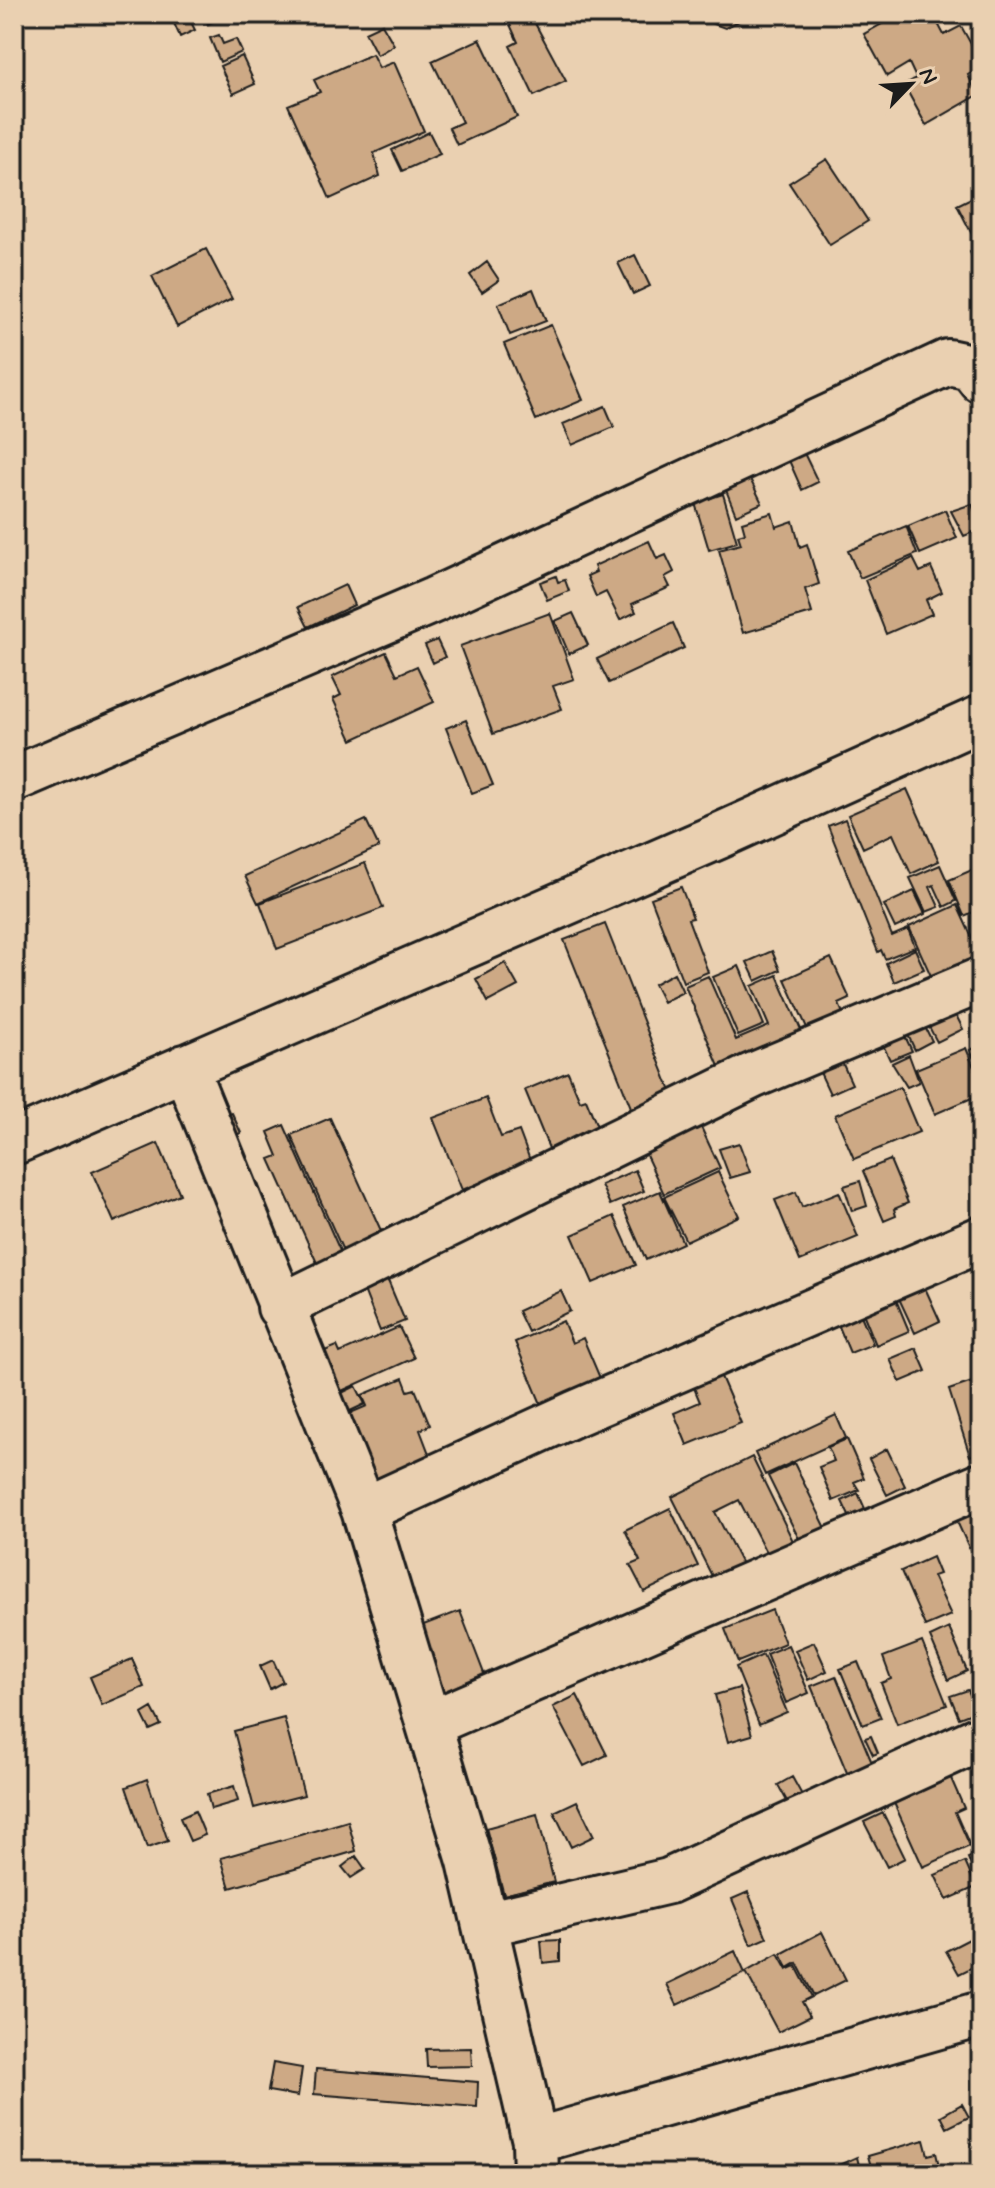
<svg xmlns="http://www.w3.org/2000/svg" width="995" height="2188" font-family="Mynerve,sans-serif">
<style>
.building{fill:#cda985;stroke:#1c1c1c;stroke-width:2}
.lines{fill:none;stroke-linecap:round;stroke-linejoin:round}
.street-casing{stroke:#1c1c1c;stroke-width:50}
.street{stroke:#ead0b1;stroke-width:44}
</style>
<rect width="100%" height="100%" fill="#ead0b1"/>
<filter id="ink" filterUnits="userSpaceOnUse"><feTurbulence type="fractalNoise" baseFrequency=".0125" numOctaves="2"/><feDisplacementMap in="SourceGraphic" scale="16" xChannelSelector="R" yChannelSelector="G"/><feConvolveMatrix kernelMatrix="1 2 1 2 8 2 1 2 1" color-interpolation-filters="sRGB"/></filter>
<g filter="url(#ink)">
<!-- building -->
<path class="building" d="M170,14H187L195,30L180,37Z
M203,14H228L229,15L208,24Z
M515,14H530L566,81L534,96L510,46L518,42L507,18Z
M715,14H753L725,28L711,23Z
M900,14H933L944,35L961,26L981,62V68L968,75L978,95L926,125L904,85L916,78L909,63L887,76L864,34Z
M382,24L394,45L377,55L365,32Z
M219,35L223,44L236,39L242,52L220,62L210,38Z
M480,39L517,117L457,145L449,128L462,122L432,61Z
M372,54L379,68L394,62L424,131L374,153L380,176L330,199L288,105L320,92L314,80Z
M242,56L255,84L233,94L220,66Z
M429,132L440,154L402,171L392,150Z
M827,159L868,221L830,245L789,183Z
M979,194L981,236L975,240L957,205Z
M981,247V276L970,252Z
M206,249L232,299L177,327L152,276Z
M635,255L650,286L633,294L618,263Z
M487,262L499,280L482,292L470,275Z
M533,289L546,321L510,335L498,304Z
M551,325L583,400L536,420L504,344Z
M605,406L614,427L572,445L563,424Z
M802,449L818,482L802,490L787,456Z
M748,475L762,503L736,515L724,485Z
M723,494L737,542L709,550L695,503Z
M972,504L981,529L964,536L951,511Z
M945,510L957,538L920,554L908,526Z
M772,513L776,527L793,521L800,547L807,544L819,584L805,589L812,613L743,633L719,550L741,544L738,535L745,533L742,522Z
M906,526L917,554L860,578L848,551Z
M649,541L657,559L666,555L674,572L665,577L670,587L632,604L636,612L620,620L606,592L596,597L587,576L596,572L594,566Z
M913,558L920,572L931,567L942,592L926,600L932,614L886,634L865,580Z
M556,576L558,582L565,580L569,591L547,600L540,582Z
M345,585L354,605L308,627L298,607Z
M550,613L574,679L553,686L562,709L493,734L460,646Z
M573,613L588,645L569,654L555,621Z
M673,623L684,648L609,683L597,659Z
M437,640L445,657L433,663L425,645Z
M386,652L397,675L417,666L434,702L352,740L333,699L341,695L332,677Z
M466,720L493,785L472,793L446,728Z
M907,789L939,861L911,874L893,834L863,848L848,815Z
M845,819L892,936L908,929L915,947L885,959L881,950L878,952L828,826Z
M366,820L379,847L258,903L245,876Z
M365,863L383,908L277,949L260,903Z
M940,865L956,901L944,907L934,885L930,887L939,907L926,912L910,878Z
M981,866V909L964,916L949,880Z
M681,887L693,918L688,919L708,972L683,982L651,898Z
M914,891L925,914L895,928L884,905Z
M957,905L981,957V970L948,985L942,971L931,976L909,927Z
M605,924L674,1099L634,1115L564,940Z
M915,949L924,969L894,982L886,963Z
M772,951L780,970L756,981L747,962Z
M831,958L850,999L839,1004L847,1023L812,1039L785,979Z
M505,963L518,986L488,1002L476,979Z
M739,966L764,1025L738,1036L713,977Z
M674,973L683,992L663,1002L654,984Z
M777,975L806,1041L723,1076L685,986L708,976L736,1040L769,1026L752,986Z
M952,1007L963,1029L937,1042L926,1021Z
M925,1027L932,1041L915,1050L908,1035Z
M904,1034L912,1051L890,1060L882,1043Z
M981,1045V1075L970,1050Z
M966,1048L981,1084V1094L935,1114L916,1069Z
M909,1055L919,1082L907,1087L892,1063Z
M841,1060L852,1084L830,1094L817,1066Z
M568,1072L580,1101L586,1099L599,1131L550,1151L525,1090Z
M900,1087L919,1132L854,1159L835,1115Z
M486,1098L501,1137L519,1131L531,1163L462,1190L433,1118Z
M232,1113L241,1133L228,1138L220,1118Z
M330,1118L383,1235L344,1253L291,1135Z
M284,1125L341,1253L317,1263L270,1159L278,1156L268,1132Z
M700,1125L720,1168L664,1194L644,1151Z
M158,1143L180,1194L114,1222L92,1172Z
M739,1143L750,1172L730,1178L719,1149Z
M890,1160L908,1203L894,1209L896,1216L884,1221L863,1171Z
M635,1170L644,1191L610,1205L601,1185Z
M718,1172L739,1216L686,1241L664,1197Z
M860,1181L867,1206L852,1211L844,1186Z
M660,1191L683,1243L646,1260L623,1207Z
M796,1192L802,1207L839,1192L858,1237L800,1261L775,1200Z
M614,1216L636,1265L593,1283L572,1235Z
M386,1276L405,1321L380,1331L362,1285Z
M921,1279L940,1321L915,1333L895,1290Z
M561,1291L570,1311L528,1332L518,1311Z
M894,1295L909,1331L876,1345L861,1308Z
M858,1308L873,1344L850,1353L835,1317Z
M563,1321L572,1343L583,1338L600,1378L541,1404L515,1342Z
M399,1327L414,1358L335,1394L317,1354L337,1346L340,1353Z
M916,1348L926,1371L900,1382L890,1359Z
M719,1372L741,1423L687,1445L674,1413L700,1402L692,1383Z
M403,1378L408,1391L415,1389L430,1425L420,1430L431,1459L361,1487L334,1420L367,1406L362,1395Z
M981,1379V1461L978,1462L976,1454L970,1456L949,1390Z
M356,1386L365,1404L329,1421L321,1403Z
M836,1415L846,1438L765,1475L755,1453Z
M847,1439L864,1478L854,1482L859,1490L833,1501L819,1467L834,1461L828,1447Z
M887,1449L905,1486L887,1495L869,1459Z
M752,1457L795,1545L769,1558L739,1500L715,1512L744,1568L715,1582L672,1497Z
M794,1463L826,1528L800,1541L768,1476Z
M858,1493L866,1511L850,1518L842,1501Z
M978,1505L981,1510V1574L954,1515Z
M670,1508L698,1566L644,1592L630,1565L640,1561L625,1530Z
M932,1557L939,1574L933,1576L951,1615L925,1626L901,1571Z
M772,1610L785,1643L738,1662L725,1629Z
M460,1611L488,1684L447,1699L418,1627Z
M949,1628L967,1671L948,1680L930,1637Z
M814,1642L827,1671L808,1680L795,1650Z
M922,1642L947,1705L897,1724L881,1683L891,1679L883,1657Z
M788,1645L809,1693L786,1703L766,1654Z
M763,1655L787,1712L759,1724L736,1667Z
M132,1659L144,1687L102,1705L90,1677Z
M273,1660L283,1682L270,1689L260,1666Z
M858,1662L881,1718L863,1725L840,1669Z
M836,1676L875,1770L850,1780L811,1686Z
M739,1688L752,1735L728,1742L715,1695Z
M968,1690L977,1711L959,1718L950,1696Z
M577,1695L607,1755L584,1766L553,1707Z
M152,1708L161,1725L150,1730L142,1714Z
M284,1718L304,1795L254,1808L234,1731Z
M871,1736L878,1753L873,1755L865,1738Z
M950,1776L964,1808L955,1812L970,1846L923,1867L894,1803L909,1796L905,1787Z
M792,1777L802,1795L788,1803L778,1785Z
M147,1779L168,1841L147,1848L126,1787Z
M234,1786L238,1801L211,1809L207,1794Z
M577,1801L594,1836L571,1847L554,1812Z
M195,1811L205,1835L190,1841L180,1818Z
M883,1813L905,1858L887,1867L864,1822Z
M537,1814L554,1882L504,1895L486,1828Z
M348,1821L356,1851L230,1888L221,1858Z
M981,1853V1890L968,1858Z
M356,1856L365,1869L351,1878L342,1867Z
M965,1862L976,1887L947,1900L935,1875Z
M748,1892L767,1938L751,1945L732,1899Z
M822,1932L846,1980L814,1996L797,1963L788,1968L781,1954Z
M981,1933V1963L959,1974L946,1951Z
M560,1940V1961L543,1963L541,1941Z
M735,1951L745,1973L677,2005L667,1984Z
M778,1954L787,1970L796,1966L812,1997L802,2002L810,2016L778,2032L746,1972Z
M471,2048L472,2066L427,2067L426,2049Z
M273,2063L302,2068L298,2096L268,2091Z
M316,2069L478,2082L477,2107L314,2094Z
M962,2104L969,2117L947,2128L941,2116Z
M924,2140L928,2155L936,2153L941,2174H866L865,2171L872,2170L868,2156Z
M857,2157L861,2174H819Z
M978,2166L980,2174H950Z"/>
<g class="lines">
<!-- street casing -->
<g class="street-casing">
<path id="street" d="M14,779L434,600L948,362L971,367L981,380
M185,1067L364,1510L470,1861L535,2141L536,2174
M14,1142L719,836L981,718
M280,1307L752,1076L981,980
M364,1510L574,1414L981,1239
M429,1724L981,1485
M485,1924L669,1881L981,1738
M535,2141L981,2014"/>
</g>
<!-- street -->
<use href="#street" class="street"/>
</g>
</g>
<!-- margin -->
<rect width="995" height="2188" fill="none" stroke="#ead0b1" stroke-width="48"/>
<rect x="24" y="24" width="947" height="2140" fill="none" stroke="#1c1c1c" stroke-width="3" filter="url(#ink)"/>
<!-- north arrow -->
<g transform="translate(911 84) rotate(65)" stroke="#ead0b1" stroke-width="6" paint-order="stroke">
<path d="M0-6L14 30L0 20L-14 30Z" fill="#1c1c1c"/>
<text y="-12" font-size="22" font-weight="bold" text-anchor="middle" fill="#1c1c1c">N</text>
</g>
</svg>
